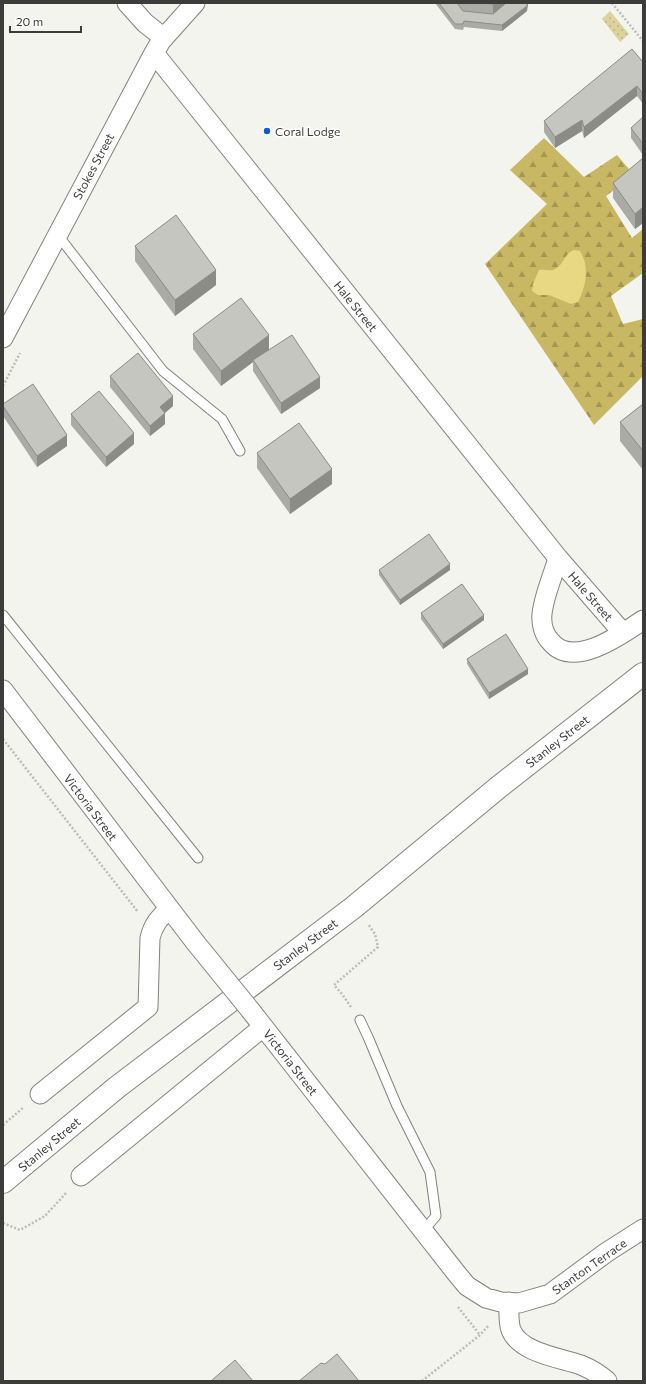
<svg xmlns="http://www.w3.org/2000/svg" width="646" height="1384" font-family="Commissioner,sans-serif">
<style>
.forest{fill:url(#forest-firs)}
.garden{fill:url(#garden-dots)}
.water{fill:#e8d883}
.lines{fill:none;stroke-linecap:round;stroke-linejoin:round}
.lane-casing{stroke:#83827d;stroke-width:11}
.street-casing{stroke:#83827d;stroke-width:21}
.secondary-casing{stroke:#83827d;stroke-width:24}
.path{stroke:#bcbcb8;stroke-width:2.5;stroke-dasharray:2 2;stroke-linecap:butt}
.lane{stroke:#fff;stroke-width:9}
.street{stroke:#fff;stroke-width:19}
.secondary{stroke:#fff;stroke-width:22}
.street-bridge-casing{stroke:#83827d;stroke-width:21;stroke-linecap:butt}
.street-bridge{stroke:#fff;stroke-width:19}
.wall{fill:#aaaaa6}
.shaded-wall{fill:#8b8b87}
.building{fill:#c6c6c1;stroke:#8b8b87}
.poi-dot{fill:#125dc8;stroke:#fff;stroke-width:1.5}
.labels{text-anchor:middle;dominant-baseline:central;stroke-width:3;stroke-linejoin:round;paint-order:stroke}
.poi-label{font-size:12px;fill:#3c3c3a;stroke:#fff;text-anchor:start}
.street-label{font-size:12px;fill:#3c3c3a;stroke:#fff}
</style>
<defs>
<pattern id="forest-firs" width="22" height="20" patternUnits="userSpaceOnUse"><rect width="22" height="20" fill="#c8b863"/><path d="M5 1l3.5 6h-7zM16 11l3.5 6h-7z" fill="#a49753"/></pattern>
<pattern id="garden-dots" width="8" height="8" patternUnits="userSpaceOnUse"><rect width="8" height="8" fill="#dcd29c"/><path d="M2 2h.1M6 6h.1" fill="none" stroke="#beb587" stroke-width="1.8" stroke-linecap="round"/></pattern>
</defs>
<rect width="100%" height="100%" fill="#f4f4ef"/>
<!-- forest -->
<path class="forest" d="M544,138L584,177L617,155L634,175L606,196L632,238L643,229V273L611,296L623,324L643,319V376L594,425L485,264L547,204L510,170Z"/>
<!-- garden -->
<path class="garden" d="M610,11L629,34L620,42L602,19Z"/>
<!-- water -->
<path class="water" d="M574,250L580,251C590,267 586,286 578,302L571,304L549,295H538L532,291L533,284L539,270C544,269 548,271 553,270C565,265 563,254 574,250Z"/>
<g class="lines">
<!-- lane casing -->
<g class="lane-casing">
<path id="lane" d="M57,234L163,371L222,419L240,451
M3,615L198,858
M360,1020L368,1037L397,1106L430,1172L436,1216L423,1231"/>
</g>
<!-- street casing -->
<g class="street-casing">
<path id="street" d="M127,3L145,23L164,38
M154,53L558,558L623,633
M3,338L154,53L161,41L195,3
M558,558C553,576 544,595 542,614C541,624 544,635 551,642C573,669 621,635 643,620
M3,690L195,942
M251,1011L457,1274L467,1286L486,1298L501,1302L519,1303L526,1301L550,1294L607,1252L643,1229
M40,1094L148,1007L150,938C153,925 159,918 169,909
M81,1176L263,1027
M509,1302C509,1311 508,1321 511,1330C520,1353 561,1358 581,1365C591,1369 599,1374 607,1381"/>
</g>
<!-- secondary casing -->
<g class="secondary-casing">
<path id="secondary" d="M3,1182L116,1088L354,907L500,786L643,674"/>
</g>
<!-- path -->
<path class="path" d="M612,3L643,41
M3,386L20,353
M3,739L138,912
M351,1007L342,994L334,985L378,947L375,934L368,924
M3,1125L24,1107
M3,1223L20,1230L45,1216L67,1192
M458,1307L480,1335
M422,1381L480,1335L488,1326"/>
<!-- lane -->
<use href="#lane" class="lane"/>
<!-- street -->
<use href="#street" class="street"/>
<!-- secondary -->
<use href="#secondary" class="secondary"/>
<!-- street-bridge casing -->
<g class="street-bridge-casing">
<path id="street-bridge" d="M195,942L251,1011"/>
</g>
<!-- street-bridge -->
<use href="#street-bridge" class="street-bridge"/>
</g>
<!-- wall -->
<path class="wall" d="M435,3H528L527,11L502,31L464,27L463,30L455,29Z
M643,62V104L637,96L584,138L582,131L555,148L544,132V121Z
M643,117V155L631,138V128Z
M643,158V223L635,229L613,198V183Z
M135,246L216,285L175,316L135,261Z
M193,334L269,350L320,388L281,414L253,371V362L221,386L193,349Z
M110,376L173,406L165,413V424L150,436L110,387Z
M3,404L67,446L37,467L3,416Z
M643,404V470L620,441V422Z
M71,414L134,444L106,467L71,425Z
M257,453L332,484L290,514L257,468Z
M379,570H450L400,605L379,575Z
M421,613L484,620L443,649L421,619Z
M467,659L528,674L489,699L467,664Z"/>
<!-- shaded-wall -->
<path class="shaded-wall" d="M495,3H513L493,19V4Z
M527,3H528L527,11L502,31V25Z
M637,86V96L584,138V127Z
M582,120V131L555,148V137Z
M643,207V223L635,229V214Z
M216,270V285L175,316V300Z
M269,335V350L253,360V362L221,386V371Z
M320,377V388L281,414V403Z
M173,396V406L160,417V407Z
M165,413V424L150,436V426Z
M134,433V444L106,467V457Z
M67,435V446L37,467V456Z
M332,469V484L290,514V499Z
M450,564V570L400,605V600Z
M484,615V620L443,649V644Z
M528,669V674L489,699V693Z"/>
<!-- building -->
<path class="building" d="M439,3H457L463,11L493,14L506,3H527V6L502,25L464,21L463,24H455Z
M479,3H495L493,4Z
M632,49L643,62V94L637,86L584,127L582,120L555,137L544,121Z
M643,117V144L631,128Z
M643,158V207L635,214L613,183Z
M176,215L216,270L175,300L135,246Z
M241,298L269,335L221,371L193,334Z
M292,335L320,377L281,403L253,360Z
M138,353L173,396L160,407L165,413L150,426L110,376Z
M33,384L67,435L37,456L3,406V404Z
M99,391L134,433L106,457L71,414Z
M643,404V451L620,422Z
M299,423L332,469L290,499L257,453Z
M429,534L450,564L400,600L379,570Z
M462,584L484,615L443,644L421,613Z
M506,634L528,669L489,693L467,659Z
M337,1354L359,1381H299L321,1363L325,1364Z
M235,1360L253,1381H211Z"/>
<!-- markers -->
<circle class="poi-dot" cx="267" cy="131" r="4"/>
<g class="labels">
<!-- poi labels -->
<g class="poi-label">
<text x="275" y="131">Coral Lodge</text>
</g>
<!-- street labels -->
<g class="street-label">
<text transform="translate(93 166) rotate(-62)">Stokes Street</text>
<text transform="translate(356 306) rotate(51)">Hale Street</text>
<text transform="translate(591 596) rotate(49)">Hale Street</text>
<text transform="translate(557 741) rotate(-38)">Stanley Street</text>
<text transform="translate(91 807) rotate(53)">Victoria Street</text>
<text transform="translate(305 944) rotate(-37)">Stanley Street</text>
<text transform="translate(291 1062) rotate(52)">Victoria Street</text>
<text transform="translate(49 1144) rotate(-40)">Stanley Street</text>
<text transform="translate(589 1266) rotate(-35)">Stanton Terrace</text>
</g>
</g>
<!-- border -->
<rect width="646" height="1384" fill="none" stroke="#3c3c3a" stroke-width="8"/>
<!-- scale -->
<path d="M10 26v6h71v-6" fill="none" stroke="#3c3c3a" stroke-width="2"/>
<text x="16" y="26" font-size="12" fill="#3c3c3a" stroke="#ffffff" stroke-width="3" paint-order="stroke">20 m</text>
</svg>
